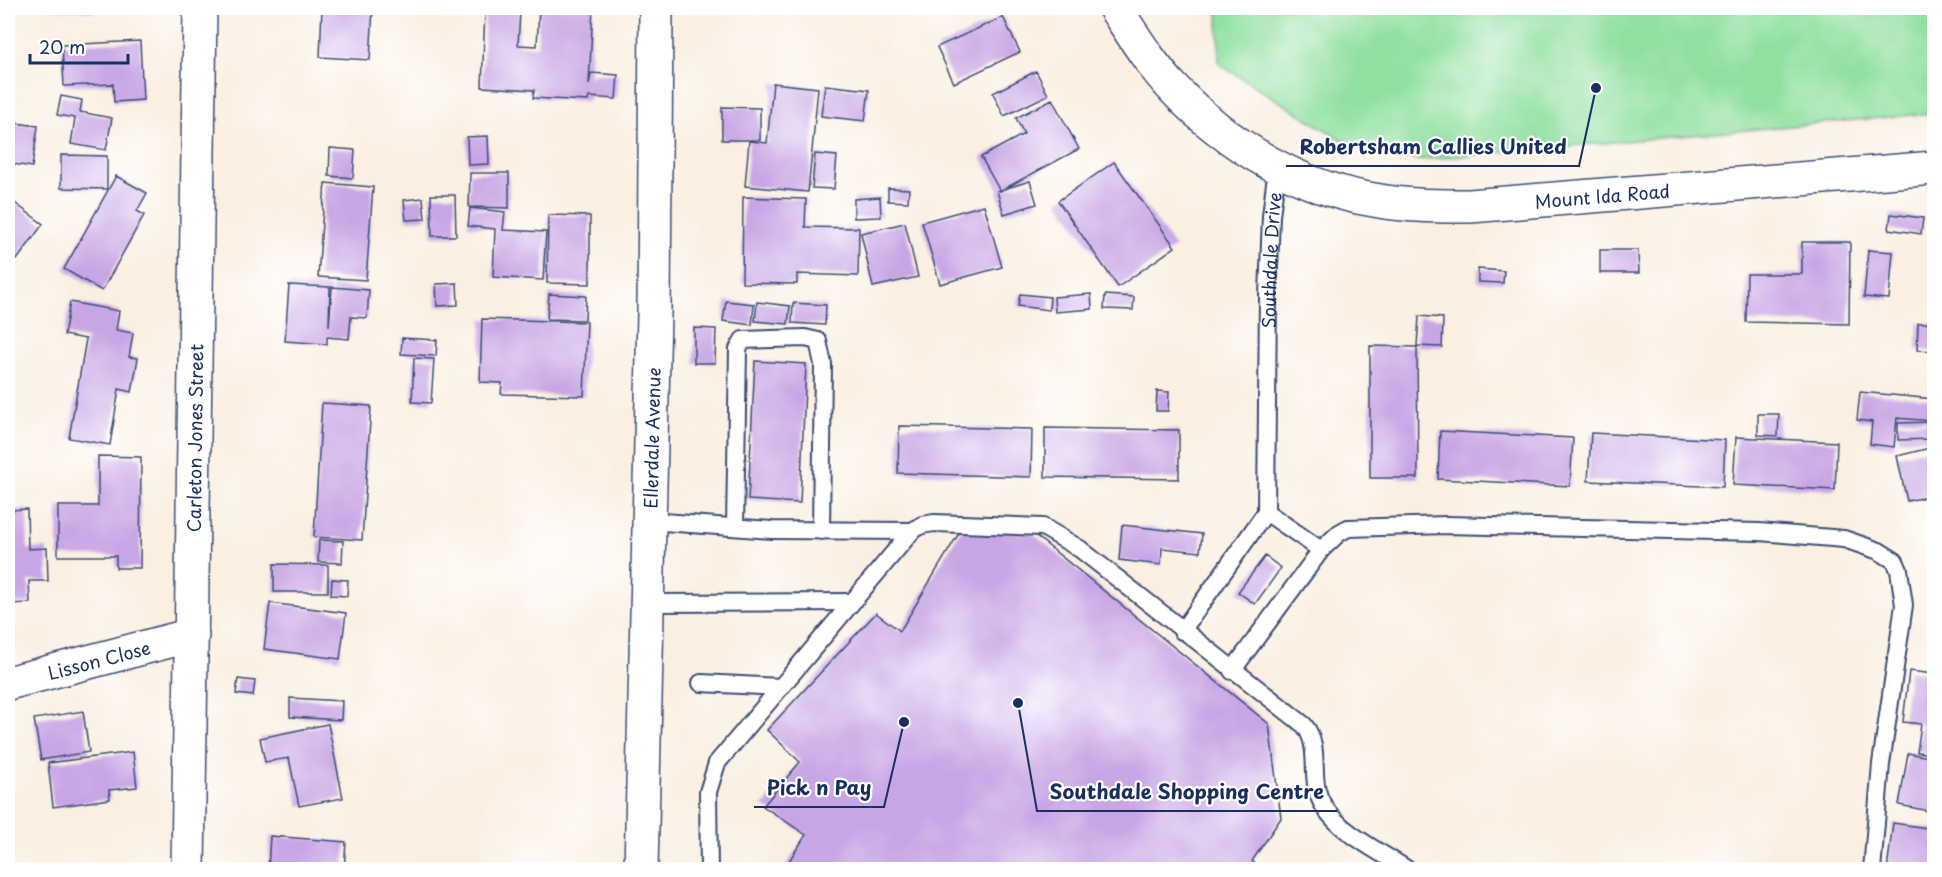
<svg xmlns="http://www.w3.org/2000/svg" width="1942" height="877" font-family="'Playpen Sans',sans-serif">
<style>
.green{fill:#90e0a0;stroke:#56887f;stroke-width:1.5}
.building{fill:#c7a6e5}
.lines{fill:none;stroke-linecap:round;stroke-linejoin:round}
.lane-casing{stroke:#3c4c72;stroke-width:20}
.street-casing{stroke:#3c4c72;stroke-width:36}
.lane{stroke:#fff;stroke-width:16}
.street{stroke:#fff;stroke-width:33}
.labels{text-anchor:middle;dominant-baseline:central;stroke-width:4.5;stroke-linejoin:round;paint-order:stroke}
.street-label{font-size:18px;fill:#1b2f5e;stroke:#fff}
.leader{fill:none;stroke:#1b2f5e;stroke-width:2}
.callout-dot{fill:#1b2f5e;stroke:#fff;stroke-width:2}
.callout-label{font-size:20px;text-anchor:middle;font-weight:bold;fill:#1b2f5e;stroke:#fff;stroke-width:4.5;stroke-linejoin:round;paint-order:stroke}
</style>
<rect width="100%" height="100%" fill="#fff"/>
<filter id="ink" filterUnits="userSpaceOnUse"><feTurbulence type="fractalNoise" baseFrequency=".0167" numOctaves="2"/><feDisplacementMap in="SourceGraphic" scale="12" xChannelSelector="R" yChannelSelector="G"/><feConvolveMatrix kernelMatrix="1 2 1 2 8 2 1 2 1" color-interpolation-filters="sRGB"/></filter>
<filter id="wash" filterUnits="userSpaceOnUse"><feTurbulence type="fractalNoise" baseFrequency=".008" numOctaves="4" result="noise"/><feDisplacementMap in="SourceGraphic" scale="24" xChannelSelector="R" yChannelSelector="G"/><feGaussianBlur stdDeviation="1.35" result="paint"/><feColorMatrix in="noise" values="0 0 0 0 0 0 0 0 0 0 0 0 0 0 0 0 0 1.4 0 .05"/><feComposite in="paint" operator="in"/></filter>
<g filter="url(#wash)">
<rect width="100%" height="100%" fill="#faefe1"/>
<!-- green -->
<path class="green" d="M1218,8H1934V113L1417,160L1350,145L1219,64Z"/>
<g id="blocks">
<!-- building -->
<path class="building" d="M48,8H96L95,12L48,9Z
M322,8H373L370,60L320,57Z
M539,8H593L589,85L591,73L618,75L616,99L589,97L588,101L533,98L534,90L482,87L485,10L520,12L518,45L537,46Z
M1003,17L1020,52L954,83L937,47Z
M140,41L143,100L114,102L113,84L64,86L62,45Z
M1036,71L1048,95L1004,116L993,93Z
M773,83L818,88L808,192L745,186L749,141L767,143Z
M825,85L869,90L865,121L821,116Z
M61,96L82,100L80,112L112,118L106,150L71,144L75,118L57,115Z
M1052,99L1079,149L1000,191L981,157L1024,134L1016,118Z
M722,107L760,108V140H722Z
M8,122L38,126L32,167L8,163Z
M488,136L489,164L468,165L467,137Z
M330,148L355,150L353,178L329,176Z
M815,154L837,156L834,189L812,188Z
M61,155L107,156V189L61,188Z
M1114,162L1175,247L1118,287L1058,201Z
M470,173H509V208L469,207Z
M116,176L147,193L137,211L144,215L102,291L64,269Z
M1030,181L1037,204L1004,214L997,191Z
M325,183L373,187L366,280L318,277Z
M888,188L909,189L908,202L888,201Z
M431,195H455L456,236H432Z
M743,197L806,199L805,227L859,228L858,276L797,274V284L742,283Z
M880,197L881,217L854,218V199Z
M8,198L43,224L17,260L8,253Z
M423,198L425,219L406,220L404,200Z
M984,205L1002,267L940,284L922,222Z
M470,208L505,212L503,230L546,232L543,280L493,277L495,229L468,226Z
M1891,214L1923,218L1921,234L1889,229Z
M548,215L590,216V284L547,283Z
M905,223L918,277L873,287L861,233Z
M1802,242H1850L1849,324L1746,322L1747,274H1802Z
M1600,250H1638L1639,273H1600Z
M1868,250L1893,252L1889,299L1864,297Z
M1478,269L1504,271L1503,283L1478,282Z
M457,283L458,305L437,306L436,284Z
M289,285L330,287L329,326L332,287L369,290L367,318L351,317L349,339L327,337V344L285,341Z
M549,294L586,296L585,320L547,319Z
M1020,294L1050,297L1049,310L1018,306Z
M1091,294L1092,309L1055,312L1054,297Z
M1105,295L1134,297L1133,310L1104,309Z
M726,301L754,304L752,325L723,321Z
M70,302L119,311L116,330L133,333L129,357L138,358L132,392L119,389L110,445L69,438L86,339L64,335Z
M757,302L790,306L788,324L755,321Z
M793,303L826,305L825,325L792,323Z
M1419,316L1443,318L1442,347L1417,346Z
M482,319L587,322L584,396L501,394L502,383L480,382Z
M1918,323H1934V351L1917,350Z
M694,328L716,329L715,363H694Z
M402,338L437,340L436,356L401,354Z
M1370,346L1417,347L1418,478H1370Z
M414,358L434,359L431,403L412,402Z
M755,361L806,364L800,503L748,500Z
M1157,391L1169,392L1168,411H1156Z
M1860,392L1934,399L1933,421L1897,418L1894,447L1870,444L1872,422L1857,420Z
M322,403L371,406L362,540L314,537Z
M1758,414H1779L1778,436L1758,435Z
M1934,422V439L1898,440V423Z
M899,426L1032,429L1031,477L898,473Z
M1045,428L1179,430V479L1045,477Z
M1440,431L1573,438L1570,486L1438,479Z
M1591,433L1725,440L1723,487L1588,481Z
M1736,437L1837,442L1835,490L1733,485Z
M1934,447V495L1907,501L1897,456Z
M98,456L141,457L140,568H116V556H58V506H98Z
M27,509L28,549L47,548L48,581H29L30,603L8,604V510Z
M1122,525L1202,534L1200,552L1162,548L1161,565L1119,560Z
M962,528L1031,532L1269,724L1281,818L1252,861L1263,870H783L806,835L763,806L800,762L767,730L876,613L900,631Z
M319,540L343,541L342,563L318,562Z
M1265,556L1281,568L1255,604L1238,592Z
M274,564L328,565V592H274Z
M332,579L348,580L347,596L331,595Z
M270,603L346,613L340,659L264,649Z
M1909,671L1934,674V754L1917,752L1921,724L1903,722Z
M238,679L255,681L253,696L236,694Z
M290,698L342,701L341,720L290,717Z
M83,711L89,752L41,760L34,719Z
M328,724L343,798L299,806L289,758L265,762L260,738Z
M133,752L137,787L109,790L110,799L53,807L48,763Z
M1908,753L1934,758V812L1899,805Z
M1893,823L1934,829V870H1887Z
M270,836L346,842L344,870H268Z"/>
</g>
</g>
<g filter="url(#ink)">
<use href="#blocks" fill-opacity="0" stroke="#3c4c72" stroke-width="1.5"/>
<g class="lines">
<!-- lane casing -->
<g class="lane-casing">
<g id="lane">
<path id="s1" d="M1266,512L1268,295L1271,216L1277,167"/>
<path d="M1266,512L1321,550"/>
<path d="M650,521L772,530L912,531"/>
<path d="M735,527L738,349L743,340L805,338L818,341L823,364L821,531"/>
<path d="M648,603L851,602"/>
<path d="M1182,631L1266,512"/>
<path d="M1232,671L1321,550L1339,533L1348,528L1446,525L1759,532L1844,539L1879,551L1895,561L1899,570L1904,605L1881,764L1872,870"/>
<path d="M701,683L781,687"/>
<path d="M709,870L708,792L717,763L912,531L922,525L934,523L1043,527L1080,549L1304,725C1318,742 1313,764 1316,784C1320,825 1377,849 1408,870"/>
</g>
</g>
<!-- street casing -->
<g class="street-casing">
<g id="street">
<path id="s2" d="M1115,8C1133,35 1151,65 1174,89C1226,144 1299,188 1374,200C1406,206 1437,206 1470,206L1934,168"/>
<path id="s3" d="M8,683L192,635"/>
<path id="s4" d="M188,870L200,8"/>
<path id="s5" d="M641,870L654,314L656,8"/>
</g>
</g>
<!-- lane -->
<use href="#lane" class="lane"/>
<!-- street -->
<use href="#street" class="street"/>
</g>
</g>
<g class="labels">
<!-- street labels -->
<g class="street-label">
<text stroke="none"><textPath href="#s2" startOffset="562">Mount Ida Road</textPath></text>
<text stroke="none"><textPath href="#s1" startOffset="252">Southdale Drive</textPath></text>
<text stroke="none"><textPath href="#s4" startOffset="432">Carleton Jones Street</textPath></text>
<text stroke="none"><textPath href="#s5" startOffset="432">Ellerdale Avenue</textPath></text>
<text stroke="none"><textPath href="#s3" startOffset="94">Lisson Close</textPath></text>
</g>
</g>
<!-- callouts -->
<path class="leader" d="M1596 88L1579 166H1286M904 722L884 807H754M1018 703L1037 811H1337"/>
<g class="callout-dot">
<circle cx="1596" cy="88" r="6"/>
<circle cx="904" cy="722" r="6"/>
<circle cx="1018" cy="703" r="6"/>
</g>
<g class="callout-label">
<text x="1433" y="154">Robertsham Callies United</text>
<text x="819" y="795">Pick n Pay</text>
<text x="1187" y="799">Southdale Shopping Centre</text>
</g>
<!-- margin -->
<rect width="1942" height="877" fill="none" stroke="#fff" stroke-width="30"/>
<!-- scale -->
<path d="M30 54v9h98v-9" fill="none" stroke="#1b2f5e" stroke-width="3"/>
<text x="39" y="54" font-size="18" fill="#1b2f5e" stroke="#ffffff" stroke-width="4.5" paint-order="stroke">20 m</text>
</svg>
